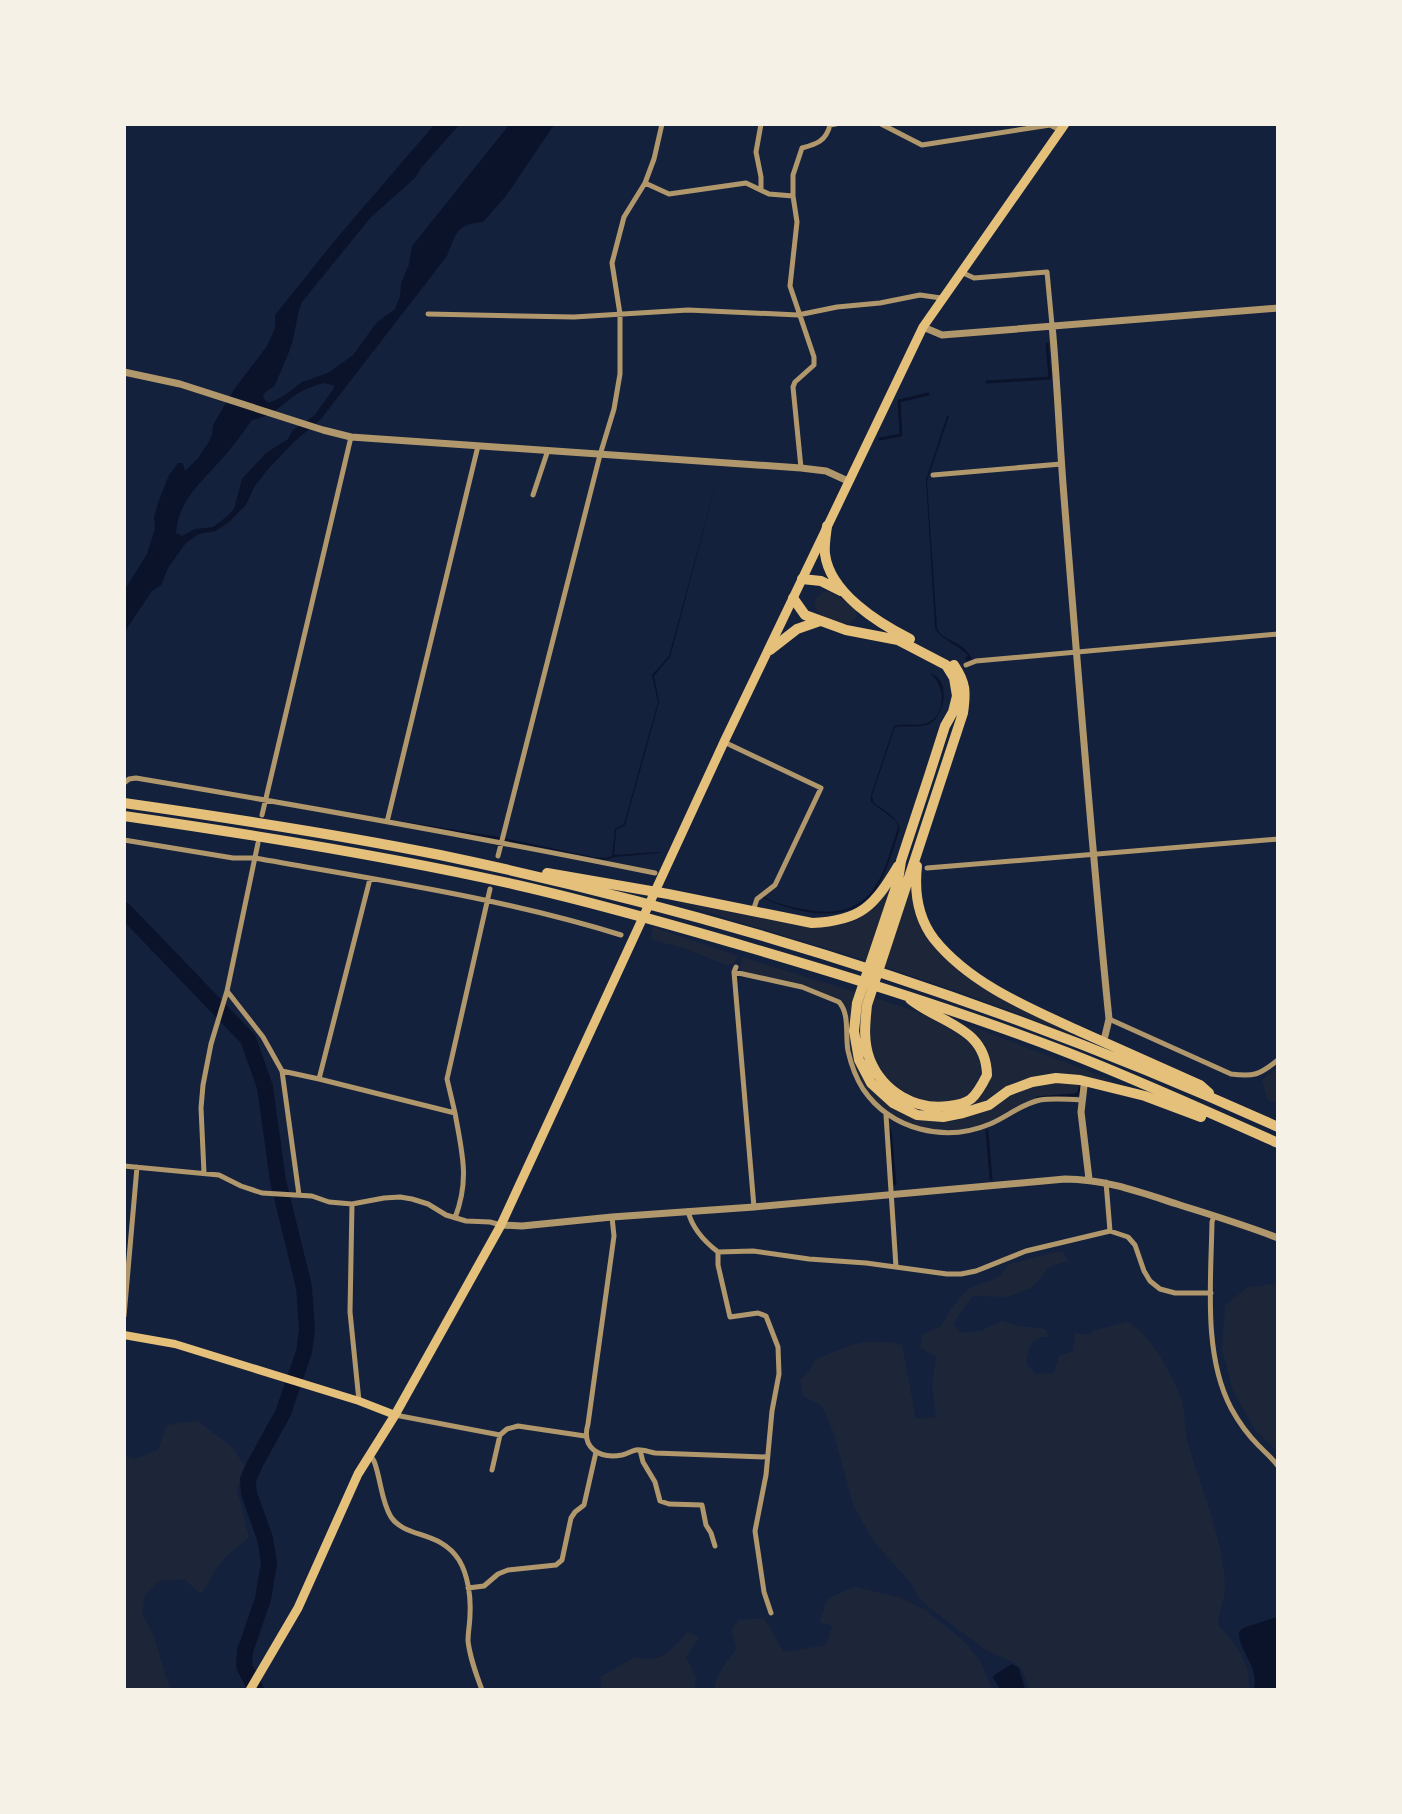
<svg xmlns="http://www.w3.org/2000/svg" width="1402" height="1814" font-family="'Noto Sans',sans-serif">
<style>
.green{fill:#1d2539}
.water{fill:#0b132b;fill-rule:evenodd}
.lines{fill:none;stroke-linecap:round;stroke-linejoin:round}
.stream{stroke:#0b132b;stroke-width:3}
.river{stroke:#0b132b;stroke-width:16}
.minor{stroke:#b1986c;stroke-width:5}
.tertiary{stroke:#b1986c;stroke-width:7}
.secondary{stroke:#e5c07b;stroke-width:8}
.primary{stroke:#e5c07b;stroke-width:9}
.motorway{stroke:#e5c07b;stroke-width:10}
</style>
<rect width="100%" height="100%" fill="#14213d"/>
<!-- green -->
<path class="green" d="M823,592H830L857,609C858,615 854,620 850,624C837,621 818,619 814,604L816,599Z
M911,880V888L950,961L1093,1042L968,995L883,966Z
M892,883L868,961L677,903L678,902C718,910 759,919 800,923C813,925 827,928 841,925C864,920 882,903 892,883Z
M653,927L738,956L734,964L726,965L683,948L653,940L651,937Z
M742,957L858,993L853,1009L873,1092L884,1102L898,1111L916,1119L941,1122L954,1121L978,1113L1023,1090L1036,1086L1065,1083L1082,1085C1081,1088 1081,1091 1079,1094C1072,1101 1037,1097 1026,1102C1010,1108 997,1120 981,1124C968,1128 955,1131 941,1131C898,1130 855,1092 850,1049C848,1038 850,1007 842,1001C838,997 831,996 826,994C799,983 770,978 742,971L740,967Z
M873,997C903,1008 936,1016 962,1035C980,1049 988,1072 972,1090C968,1095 964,1099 958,1101C927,1110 890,1094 876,1065C872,1057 870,1043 869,1034C867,1023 871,1009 873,997Z
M960,1022L1111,1080V1082L1095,1079L1004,1090L985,1101L971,1106C990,1088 999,1062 981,1040C975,1033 965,1027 960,1022Z
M1277,1067V1102L1268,1101L1262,1080Z
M1055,1252H1063L1068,1261L1049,1267L1032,1288L1008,1297L973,1296L953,1323L960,1333L981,1331L1001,1321L1020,1326L1045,1329L1049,1337C1029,1336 1030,1347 1026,1363L1035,1374L1054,1373L1059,1356L1073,1351L1075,1333L1089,1335L1095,1330L1127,1322C1150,1332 1173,1375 1181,1399C1186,1413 1184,1429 1188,1444C1201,1487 1223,1540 1225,1585C1226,1599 1218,1611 1218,1625C1235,1643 1251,1663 1249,1689H1029L1023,1671L1015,1663L987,1651L931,1609L917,1595L911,1583L874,1542L854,1507L832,1428L821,1405L803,1396L800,1380L809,1371L815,1360C853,1344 861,1337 902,1345L916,1419L936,1417L932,1385L936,1356L920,1348L923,1334L941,1326L953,1306L968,1289L999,1277L1009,1264Z
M1277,1283H1278L1277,1451L1256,1431L1233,1391L1222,1349L1225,1305L1247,1288Z
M198,1421L232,1447L244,1465L237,1490L249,1538C237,1546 224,1557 216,1569C209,1578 210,1585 200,1594L184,1579L159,1581L145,1595L142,1614L153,1634L170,1689H125V1456L135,1459L158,1450L167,1425Z
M855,1587L899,1597L924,1609L965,1642L981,1662L992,1689H715C714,1675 729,1660 737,1648L731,1630L739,1620L764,1618L784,1652L826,1645L832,1626L819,1622L828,1598Z
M687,1632L699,1637L686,1657L696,1677L695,1689H602L600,1677L635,1657C661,1664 671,1651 687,1632Z"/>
<!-- water -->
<path class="water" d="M434,125H459L421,168L415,178L371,217L302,302C298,312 297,320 295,330C292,349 282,368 275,385C271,390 264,390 263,398L269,403L285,395L302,382L328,373L353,355L377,322L395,309L400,296L401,284L409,264L412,246L509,125H554L506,196L483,222C456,224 456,234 447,256L321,419L295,441L269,468L254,487L246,505L229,522L216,531L199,534L186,543L168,568L161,585L152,591L125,631V589L147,554L155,528L154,517L159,500L169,475L178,463H183L185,471L198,458L208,443L212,435L213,425L233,391L267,346L275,328V315L336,239ZM323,383L333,385L334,388L314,416L293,430L288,439L266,453L242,479L234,509L225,518L213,527L195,529L182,536L176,533C178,502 200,483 220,461C232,448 242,434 252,420C272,417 281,405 297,394C305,389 314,386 323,383Z
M947,416H949L927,481L937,629C944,642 963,640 972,659L966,661L965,659L968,655C959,646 938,637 935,628L926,480Z
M719,472L670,657L654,676L659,702L625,825L616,830L614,855L660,852V853L615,857L605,860L507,841L393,821V820L494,836L593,857L606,858L612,856L615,829L624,824L658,702L652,675L669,656Z
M929,673C951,678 946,715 929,724C919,728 905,725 895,727L872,795L873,802C882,810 896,815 900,828C893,849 887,874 874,892C849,926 795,913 763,898L764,897C778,905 797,908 813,911C875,918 883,875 898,827L896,821L871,802V795L894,726C904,723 916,727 927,723C948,715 945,682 929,673Z
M1277,1617V1689H1254C1259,1665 1238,1651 1239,1632L1243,1628Z
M1012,1664L1019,1668L1025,1689H1000L993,1678L994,1675Z"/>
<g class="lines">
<!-- stream -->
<path class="stream" d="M987,382L1050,378L1047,344
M880,439L901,435L899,401L928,394
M1037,1098L1074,1095L1078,1094L1080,1088
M890,1130L895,1184
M987,1131L991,1179"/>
<!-- river -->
<path class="river" d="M124,910L248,1039L265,1087L278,1181L304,1287L307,1330L304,1352L283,1413L255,1464L248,1480L249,1494L265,1538L269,1563L263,1599L245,1651L244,1666L256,1690"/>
<!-- minor -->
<path class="minor" d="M881,124L922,145L1050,125L1060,130
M645,183L654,159L662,124
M761,189V177L756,152L761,124
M793,196V175L802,148C817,144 826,141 830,125L836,124
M961,272L974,278L1047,272L1052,325
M428,314L574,317L688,310L798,315L837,307L880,303L920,295L941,298
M933,475L1061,464
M533,495L548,450
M966,665L976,661L1278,634
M724,742L821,788L775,885L757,899L754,908
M124,783L129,779L136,778C309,807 482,838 655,873
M262,815L351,437
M387,822L478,446
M124,840L233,858H255C378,880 502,898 621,935
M498,856L600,455L614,409L620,374V314L612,263L624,217L645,183L669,194L746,183L769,194L793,196L797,222L790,286L814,357V365L795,382L793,387L801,468
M927,868L1278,839
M370,879L319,1079L455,1113L447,1079L490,889
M736,967L734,972L754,1207
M734,972L802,987L839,1002C850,1014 845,1035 848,1051C851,1064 856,1078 863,1089C891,1130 945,1143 990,1124C1007,1117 1021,1104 1040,1100C1053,1098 1068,1099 1081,1100
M227,991L263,1037L282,1071L319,1079
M1109,1019L1231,1074C1254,1077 1259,1075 1278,1060
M282,1071L299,1195
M455,1113C462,1153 470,1179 455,1218
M886,1115L896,1267
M124,1166L219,1175L241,1186L262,1193L312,1196L329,1202L352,1204L384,1198L400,1197L412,1199L428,1204L446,1215L466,1221L490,1222L501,1225
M204,1173L201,1108L203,1085L211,1044L227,991L258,843
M1106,1182L1110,1231
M352,1204L350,1312L359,1401
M688,1211C692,1228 705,1242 718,1252L753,1251L809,1259L866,1263L947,1274H961L976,1271L1026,1251L1110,1231L1128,1237L1135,1245L1144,1271L1150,1281L1160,1289L1175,1293H1211
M1214,1216L1212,1222C1211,1281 1203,1355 1231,1408C1238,1421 1248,1435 1259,1446C1265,1452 1272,1458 1278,1466
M612,1217L614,1236L588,1424C581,1448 599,1459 622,1455C627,1454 631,1451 636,1450C642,1449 649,1452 655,1453L767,1457
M718,1252V1265L730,1317L758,1313L766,1316L778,1347L779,1374L772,1411L766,1475L755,1531L764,1592L771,1613
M124,1316L137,1167
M395,1415L500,1435L492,1470
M500,1435L507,1429L518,1426L585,1436
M640,1450L643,1462L655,1482L660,1501L669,1504L702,1505L706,1525L711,1533L715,1546
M370,1455L374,1461C381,1479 381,1501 391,1517C406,1539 440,1530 459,1560C468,1575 471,1597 470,1614C470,1623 468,1632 468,1641C470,1658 476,1674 482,1690
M468,1588L484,1586L498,1574L508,1570L556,1565L562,1560L571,1518L575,1512L584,1505L596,1452"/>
<!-- tertiary -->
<path class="tertiary" d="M1052,325C1057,378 1059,431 1063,484C1077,662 1091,841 1109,1019L1105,1036
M923,327L942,335L1278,308
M124,372L180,384L323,430L351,437L801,468L826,471L848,481
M1084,1086L1081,1112L1089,1179
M501,1225L522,1226L612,1217L754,1207L1065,1179C1105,1179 1140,1192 1177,1204C1211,1215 1245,1225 1278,1238"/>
<!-- secondary -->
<path class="secondary" d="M124,1335L175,1344L359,1401L395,1415"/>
<!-- primary -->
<path class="primary" d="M250,1690L298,1608L358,1474L395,1415L501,1225L724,742L923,327L1065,124"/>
<!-- motorway -->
<path class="motorway" d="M827,526C826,535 824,545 825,554C830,593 878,623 910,639
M802,579L821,581L841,591
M793,598L805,615L846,630L898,640L946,665L954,678L957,696L953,712L945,726L929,776L901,861L898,881L857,1003L854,1031L859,1060L871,1083L893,1103L917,1115L943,1117L963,1113L989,1105L1008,1091L1032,1082L1056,1078L1080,1080L1145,1096L1201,1117
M770,650L797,629L820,621
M124,803C230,818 336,834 440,855C728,915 1010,1006 1278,1127
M124,816C256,835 388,856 517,885C596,903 673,925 751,948C857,979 963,1012 1066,1052C1138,1080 1208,1112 1278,1143
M917,866C914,893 918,918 934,939C970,984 1029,1008 1079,1031C1120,1049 1160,1067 1200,1085L1209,1093
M547,873L668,894L812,923C861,921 874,906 898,866
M910,999C941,1024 986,1027 987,1075C983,1083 978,1093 971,1099C965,1104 957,1105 949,1106C916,1111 883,1092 870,1060C863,1042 865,1024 867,1005L963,713C966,692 966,683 954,665"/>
</g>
<!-- border -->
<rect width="1402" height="1814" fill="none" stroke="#f6f1e7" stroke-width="252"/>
</svg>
